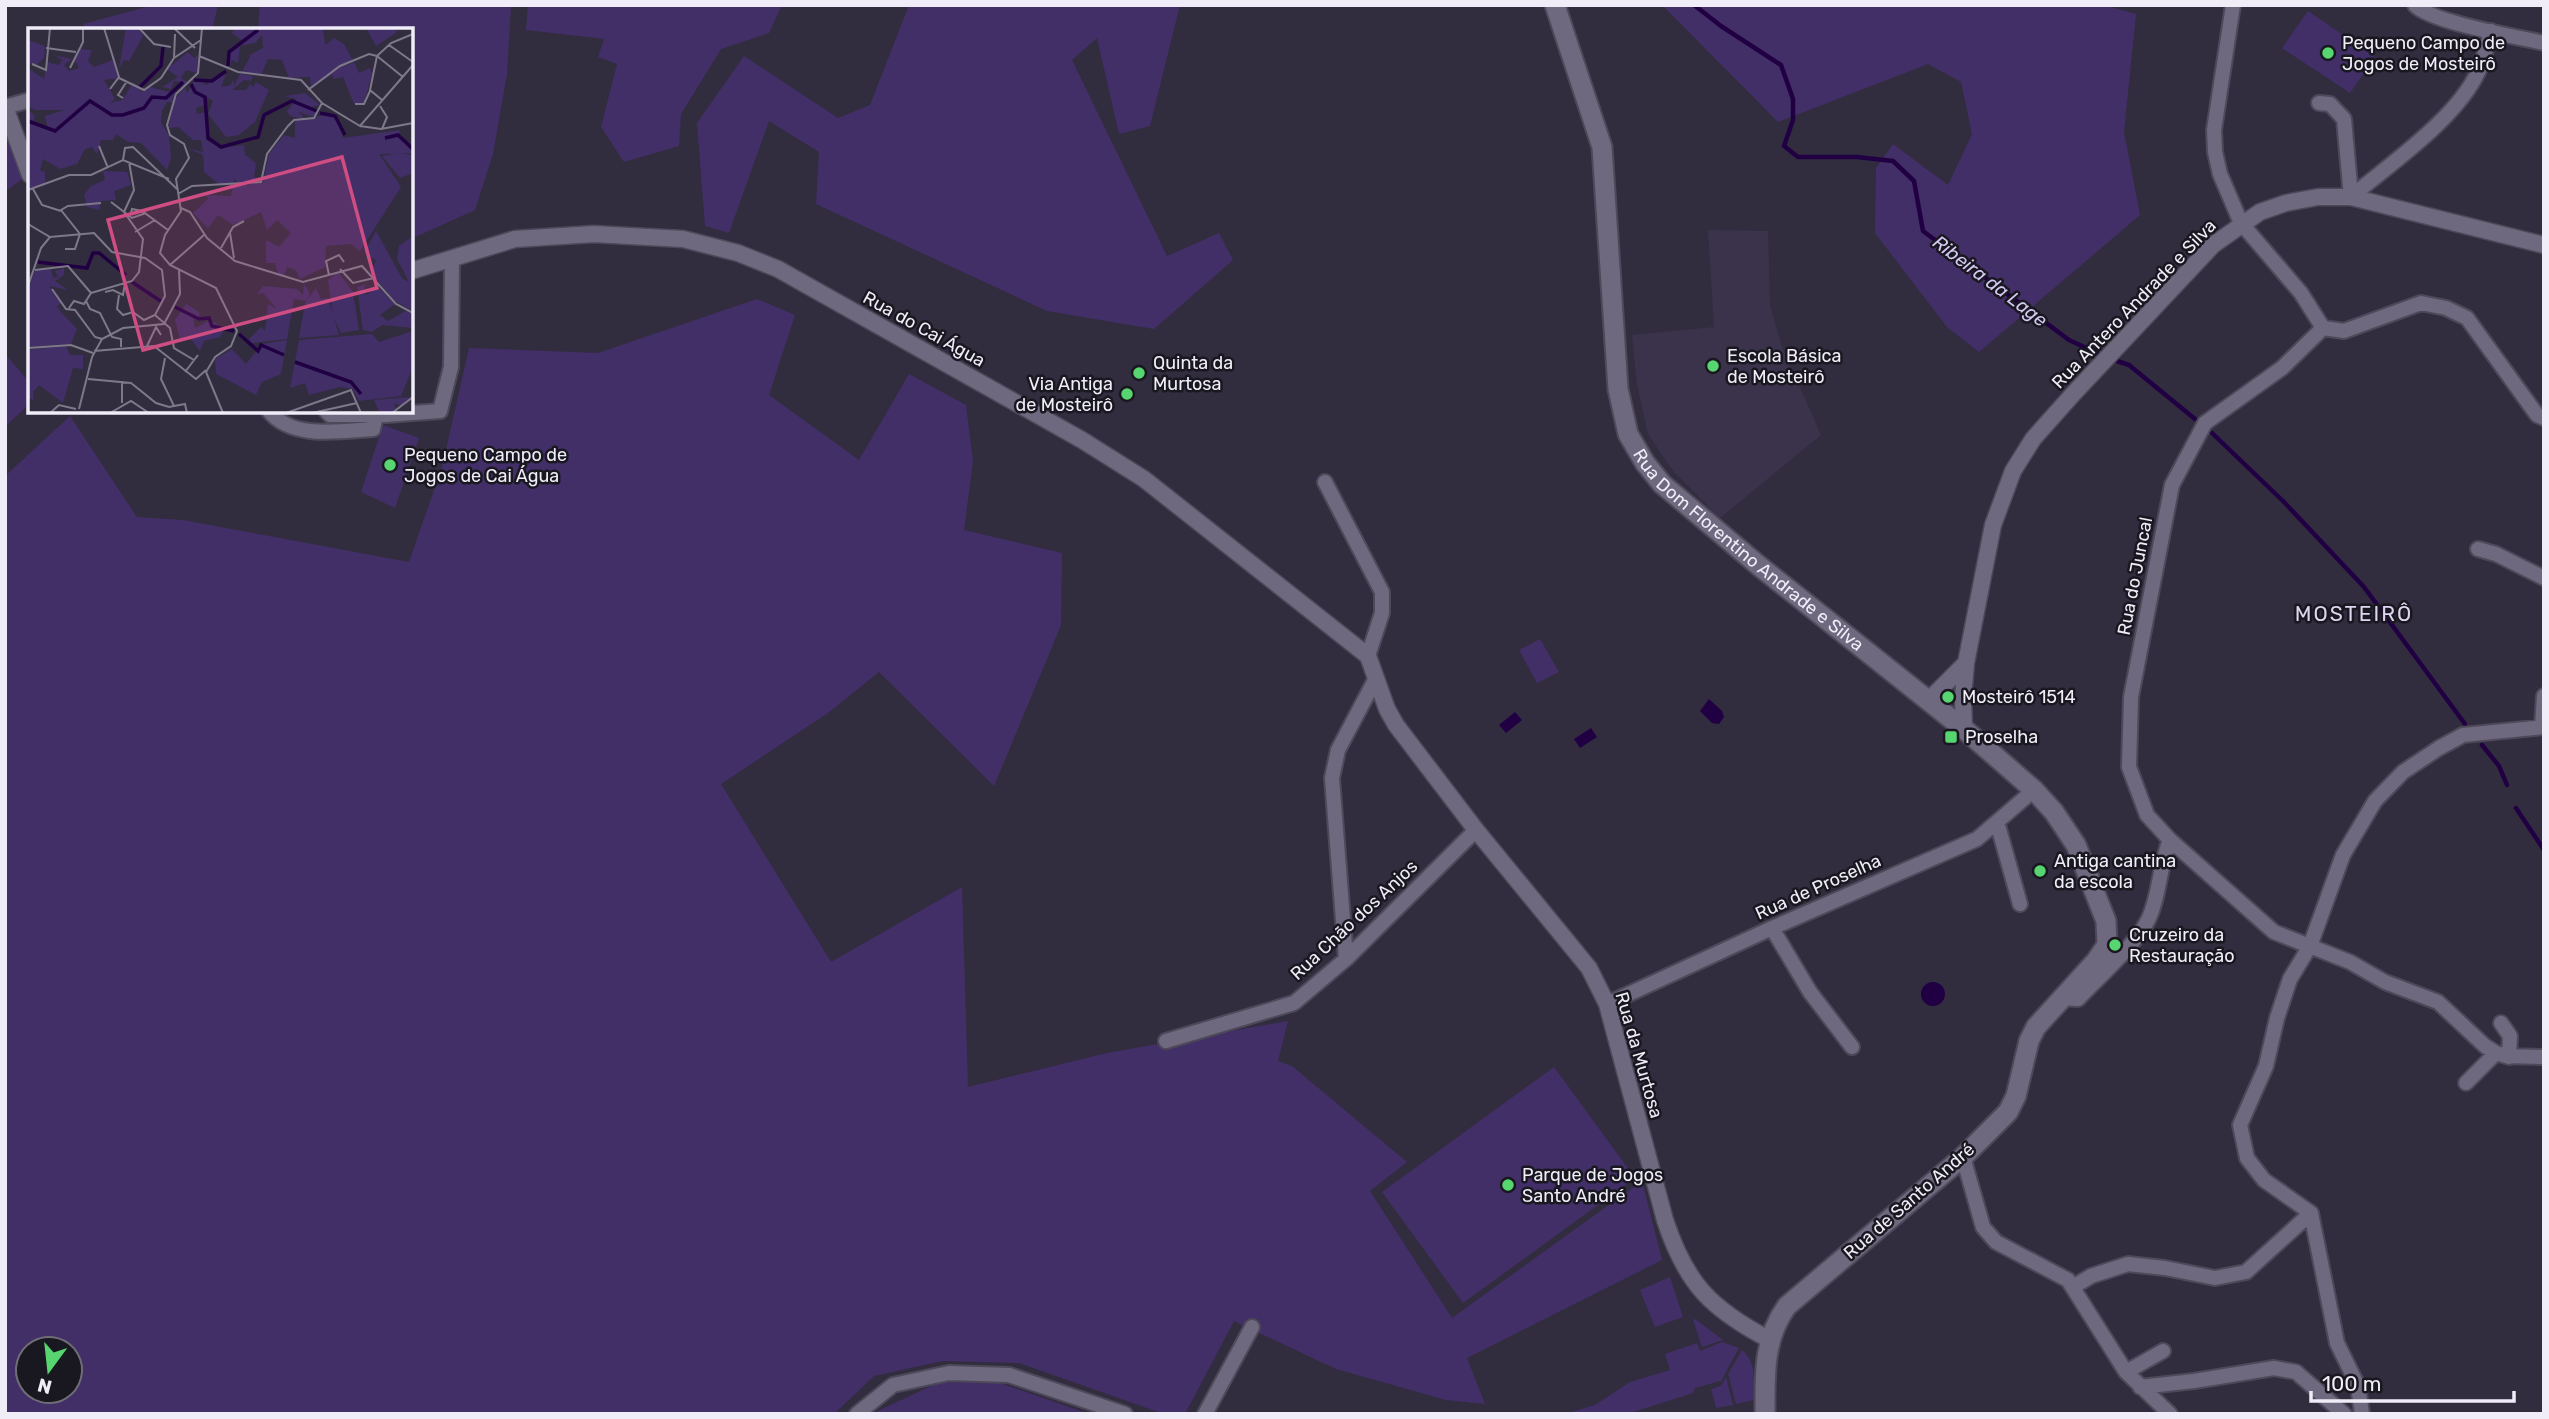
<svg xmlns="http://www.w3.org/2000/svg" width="2549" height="1419" font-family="Rubik,sans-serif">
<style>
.built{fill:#3b334c}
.green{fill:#422f67;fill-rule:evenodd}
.water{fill:#200043}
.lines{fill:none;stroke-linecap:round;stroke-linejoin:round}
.stream{stroke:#200043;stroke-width:4.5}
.minor-casing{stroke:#4d4959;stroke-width:18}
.tertiary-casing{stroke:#4d4959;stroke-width:19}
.secondary-casing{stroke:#4d4959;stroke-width:23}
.minor{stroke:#6f697f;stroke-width:14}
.tertiary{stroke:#6f697f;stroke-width:16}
.secondary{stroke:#6f697f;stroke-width:19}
.poi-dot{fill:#57d570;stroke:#19171f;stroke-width:2.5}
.labels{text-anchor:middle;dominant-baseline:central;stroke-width:5;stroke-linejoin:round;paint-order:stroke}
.poi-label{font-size:18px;fill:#f0edf9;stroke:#19171f;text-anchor:start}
.street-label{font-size:18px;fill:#f0edf9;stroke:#19171f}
.water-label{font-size:19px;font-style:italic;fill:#d3c8f2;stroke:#19171f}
.quarter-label{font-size:21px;letter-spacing:2px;fill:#dcd6ee;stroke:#19171f}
.inset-river{fill:none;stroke:#200043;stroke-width:3.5}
.inset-road{fill:none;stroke:#7e7989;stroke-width:2}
.view{fill:#ce4d82;fill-opacity:0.15;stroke:#ce4d82;stroke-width:3.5}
.inset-edge{fill:none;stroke:#f0edf9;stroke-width:3.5}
</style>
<rect width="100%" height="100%" fill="#322c3f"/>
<!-- built -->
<path class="built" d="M1708,230L1768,231L1770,305L1782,347L1821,435L1720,518L1673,471L1648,434L1637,385L1632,335L1714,327Z"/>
<!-- green -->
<path class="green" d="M154,5H218L212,30H85L83,24Z
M260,5H511L507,74L493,154L475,210L411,239V30H258Z
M528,5H782L769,33L721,49L681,114L679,146L624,162L601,127L617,64L598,57L604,39L526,30Z
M909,5H1180L1150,126L1119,134L1097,38L1072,60L1167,256L1219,233L1233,260L1154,329L1047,311L816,204L819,152L769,121L729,233L705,226L697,123L744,56L838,118L870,105Z
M1662,5H2103L2136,14L2124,132L2140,215L1979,352L1947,327L1875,233L1876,168L1893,144L1948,185L1972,134L1961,82L1928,64L1778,122Z
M2308,11L2375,57L2350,93L2282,48Z
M5,132L23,178L5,192Z
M757,299L795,315L769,395L859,460L909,374L966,405L973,461L964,530L1062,553L1061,625L994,786L879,672L828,713L721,784L831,962L962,887L968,1087L1107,1053L1288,1021L1278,1061L1292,1066L1407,1162L1370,1191L1452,1318L1642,1181L1662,1260L1467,1358L1485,1404L1446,1400L1336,1369L1234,1321L1185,1414H1164L1019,1363L942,1361L874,1376L834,1414H5V476L70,416L137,517L183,520L409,562L442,467L469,348L598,353ZM28,1349H70V1391H28Z
M5,354L30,383V403L5,427Z
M383,425L419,438L395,508L361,492Z
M1540,639L1559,672L1537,683L1519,650Z
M1554,1067L1635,1178L1463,1303L1382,1192Z
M1670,1277L1683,1317L1655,1327L1640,1290Z
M1695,1319L1723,1340L1702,1347L1693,1320Z
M1722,1342L1739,1348L1721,1381L1695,1388L1693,1393L1627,1414H1565L1595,1405L1630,1382L1670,1370L1665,1354L1697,1343L1700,1351Z
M1742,1350C1757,1362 1754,1382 1754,1400L1736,1404L1728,1374Z
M1726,1377L1733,1405L1716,1408L1711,1389L1721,1386Z
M942,1381L997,1382L1089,1414H871Z"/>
<!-- water -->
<path class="water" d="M1709,699L1722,711L1724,717L1719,724L1712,723L1700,711Z
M1515,712L1522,720L1506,733L1499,725Z
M1591,728L1597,737L1580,748L1574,739Z
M1921 994a12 12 0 1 1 24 0a12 12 0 1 1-24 0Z"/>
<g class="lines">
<!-- stream -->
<path class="stream" d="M1694,5L1721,26L1781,65L1793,99V120L1784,146L1798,157H1857L1893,161L1914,181L1923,231L2069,340L2097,353
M2114,360L2129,365L2195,419
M2212,433L2283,501L2364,587L2465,724
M2482,745L2499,766L2507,785
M2516,808L2544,850"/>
<!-- minor casing -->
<g class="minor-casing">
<path id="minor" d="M2233,5L2214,130L2215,152L2220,174L2241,223L2301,293L2323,328
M2415,5C2430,22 2518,37 2544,43
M2319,103L2330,104L2344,119L2351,197
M5,107L30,100
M2351,197C2391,163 2456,119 2478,72C2484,60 2487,45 2491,31
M2323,328L2282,368L2205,423L2172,485L2131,697L2129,767L2147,815L2170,840L2274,932L2350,962L2385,982L2438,1002L2485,1046L2496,1053L2506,1056L2544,1057
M2323,328L2344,331L2421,303L2446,308L2467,318L2537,415L2544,418
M269,411C292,440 341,431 373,429L376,415
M326,411L330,415H386L440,411L451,367L452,259
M1325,482L1382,592V613L1368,656
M2478,549L2496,554L2544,578
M2542,727L2544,696
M1997,822L2020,904
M1772,928L1810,992L1852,1047
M1346,959L1332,778L1338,750L1375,680
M2061,998L2078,999C2097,979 2137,943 2148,920C2160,896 2159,866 2170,840
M1607,1004L1772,928L1977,839L2034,790
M2501,1023L2510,1036L2509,1057
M1166,1041L1294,1003L1346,959L1476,830
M2466,1083L2496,1053
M1963,1157L1983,1227L1996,1242L2068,1280L2126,1372L2170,1414
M2311,1213L2264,1180L2247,1158L2240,1125L2266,1066L2277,1018L2290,979L2310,946L2343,855L2375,801L2403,772L2439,748L2463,735L2544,727
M2311,1213L2337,1343L2358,1386L2362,1414
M2073,1287L2091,1276L2128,1264L2165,1268L2215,1278L2246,1272L2311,1213
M2126,1372L2163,1351
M2140,1387L2194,1381L2274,1368L2296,1372L2344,1414
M857,1414L893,1385L949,1373L1009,1375L1125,1414
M1205,1414L1252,1327"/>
</g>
<!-- tertiary casing -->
<g class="tertiary-casing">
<path id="tertiary" d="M5,107L30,175
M411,271L515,239L594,234L683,239L738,253L778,269L1082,440L1144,479L1368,656L1387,709L1396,725L1476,830L1589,968L1607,1004L1665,1220C1686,1284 1711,1309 1770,1340
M1928,701L1966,663
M1964,729L1963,697L1966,663L1993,525L2013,471L2033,439L2074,393L2213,245L2260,212L2286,203L2318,197H2351L2544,245"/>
</g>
<!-- secondary casing -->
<g class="secondary-casing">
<g id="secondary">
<path id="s1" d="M1555,5L1602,147L1618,389L1628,434L1645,463L1662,484L1758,565L1964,729L2034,790L2054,812L2076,845L2106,921L2107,945L2096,961L2036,1027L2029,1041L2016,1096L2008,1112L1963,1157L1787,1306C1763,1339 1765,1375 1765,1414"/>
</g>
</g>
<!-- minor -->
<use href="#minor" class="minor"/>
<!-- tertiary -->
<use href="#tertiary" class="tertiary"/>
<!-- secondary -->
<use href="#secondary" class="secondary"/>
</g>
<!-- markers -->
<g class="poi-dot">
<circle cx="2328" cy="53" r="7"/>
<circle cx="1713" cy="366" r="7"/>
<circle cx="1139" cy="373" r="7"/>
<circle cx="1127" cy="394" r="7"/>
<circle cx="390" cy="465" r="7"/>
<circle cx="1948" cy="697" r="7"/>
<rect x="1944" y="730" width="14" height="14" rx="3.5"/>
<circle cx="2040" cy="871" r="7"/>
<circle cx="2115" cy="945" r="7"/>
<circle cx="1508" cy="1185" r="7"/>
</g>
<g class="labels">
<!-- poi labels -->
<g class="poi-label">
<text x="2342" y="43">Pequeno Campo de<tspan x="2342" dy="21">Jogos de Mosteirô</tspan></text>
<text x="1727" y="356">Escola Básica<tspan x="1727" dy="21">de Mosteirô</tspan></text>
<text x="1153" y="363">Quinta da<tspan x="1153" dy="21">Murtosa</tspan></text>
<text x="1113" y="384" text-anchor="end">Via Antiga<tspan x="1113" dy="21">de Mosteirô</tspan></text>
<text x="404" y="455">Pequeno Campo de<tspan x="404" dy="21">Jogos de Cai Água</tspan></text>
<text x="1962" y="697">Mosteirô 1514</text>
<text x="1965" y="737">Proselha</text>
<text x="2054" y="861">Antiga cantina<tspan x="2054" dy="21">da escola</tspan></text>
<text x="2129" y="935">Cruzeiro da<tspan x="2129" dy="21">Restauração</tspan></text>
<text x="1522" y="1175">Parque de Jogos<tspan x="1522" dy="21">Santo André</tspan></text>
</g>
<!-- street labels -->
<g class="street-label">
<text transform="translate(2134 304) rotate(-46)">Rua Antero Andrade e Silva</text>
<text transform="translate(924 329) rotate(29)">Rua do Cai Água</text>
<text stroke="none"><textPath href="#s1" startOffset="607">Rua Dom Florentino Andrade e Silva</textPath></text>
<text transform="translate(2135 576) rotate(-79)">Rua do Juncal</text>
<text transform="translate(1818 887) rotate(-24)">Rua de Proselha</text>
<text transform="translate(1354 920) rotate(-43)">Rua Chão dos Anjos</text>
<text transform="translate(1639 1055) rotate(74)">Rua da Murtosa</text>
<text transform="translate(1909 1201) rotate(-41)">Rua de Santo André</text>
</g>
<!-- water labels -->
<g class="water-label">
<text transform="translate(1990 281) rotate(37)">Ribeira da Lage</text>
</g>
<!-- quarter labels -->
<g class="quarter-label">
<text x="2354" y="613">MOSTEIRÔ</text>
</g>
</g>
<!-- overview -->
<g transform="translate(28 28)">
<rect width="385" height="385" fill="#322c3f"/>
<path d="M98,0H110L115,8L101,33L96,32L91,40ZM207,0H295L297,17L306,10L316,16L325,33L283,60L282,49L261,50L254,32L240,31L233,47L214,44L223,27L214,31L235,20L234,7L227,15L212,18L210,35L204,32L201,40V24L216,14L204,5ZM338,0H367L369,4L348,18ZM0,12L17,18L16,30L8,37L0,36ZM52,21L64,22L60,33L66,39L85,32L90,50L76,52L87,71L81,75L94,72L105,55L114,64L122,59L145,65V61L156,54L146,53L143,61L134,59L150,49L139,41L160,24L166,30L170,27L169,45L158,42L153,50L160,54L148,61L144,75L139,74L134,83L133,94L141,108L143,130L139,142L113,115L100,114L88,106L85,112H73L69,126L64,119L57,121L49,136L32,141L15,131L12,142L17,144V156L0,161V82L7,88L4,95L20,102L17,88L37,82H7L0,78V40L16,51L19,34L31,37L34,32L26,27L44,31L36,37L41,43L51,40L46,31ZM326,34L331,45L342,40L344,46L336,75L326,76L315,49L305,51L304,45ZM198,46L193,59L203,57L205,51L206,58L212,46L225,48L223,53L216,52L204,62H218L222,56L225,59L228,54L241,62L227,94L211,107L198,109L180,86L185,73L179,69L178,77L168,80L169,86L178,84V112L194,120L216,117L217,127L228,135L226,149L234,151L228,156H212L206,151L205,157L191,156L176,144L175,127L159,120L175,124L173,112H165L150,99L140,100L147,71L157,59L159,65L168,50L178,57ZM277,65L292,77L278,80L288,84L286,89L271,84L277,91L262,88L259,83L269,71L256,68ZM297,87L308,89L315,110L372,102L371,109L385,125L351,126L373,159L332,223L323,216L298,218L297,239L272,251L268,242L259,239L256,248L250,246L247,235H238V212L251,219L263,205L249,192L239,202L233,184L205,197L190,187L180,200L165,185L180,171L178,167L203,168L205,158L235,155L241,126L256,107L267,110V93ZM371,125L385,127V145L372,150L354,128ZM75,143L99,144L103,157L86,163L88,172L73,173L71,182L59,179L56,167L63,158L77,152ZM348,203L374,250L381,254L369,231L371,218L385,208V283L367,273L342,244L348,233L336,224ZM36,240V247L27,253L40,262L21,258L34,275L29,278L32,283L49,301L43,316L0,319V260L7,243L23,241L25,250L30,249L27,243ZM310,244L325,264L331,302L313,305L305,288L300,252ZM276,256L282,265L279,273L266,271L259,311L224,315L221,311L233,299L237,303L240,276L249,281L235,265L229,266L235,258L269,261L275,267ZM338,256L335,263L338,267L350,259L367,276L352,287L360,293L377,283L385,286V300L354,297L344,304L335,302L329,259ZM288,260L293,271L300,270L311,307L271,310L277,275ZM158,276L171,284V293L165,291L167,300L182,292L197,301L192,309L176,313L172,323L163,311H152L147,292ZM385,303V339L373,368L331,373L325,361L312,359L281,367L277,355L262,360L271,312L344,306L351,314ZM259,312L253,346L234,354L228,367L188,346L187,331L204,321L218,336L234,316ZM38,318L42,327H55V341L45,340L35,375L11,357L5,364L6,372L0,370V322ZM383,369L373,378L366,375L368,381L362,385L351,383L346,372Z" fill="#422f67"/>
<path class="inset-river" d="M200,38L201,24L230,2M166,52L184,53L198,43M163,56L167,64L177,69L180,110L193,119L230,109L236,87L264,73L291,84M112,59L133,38L135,19M292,85L307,88L317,107M0,93L27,103L62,73L84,87H95L116,80L124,69L138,70L155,54M357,110L370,107L385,121M10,234L59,240L65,225H71L98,247M104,254L134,274M147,279L171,291L181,290L184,298L206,303M211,306L230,323L233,317L256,327M267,334L323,354L333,366"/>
<path class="inset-road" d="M76,0L91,49L82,61M111,0L126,16L143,19M146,0L167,20M174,0L170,45L148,66L139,97L142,107L156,116L161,130L148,151L153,183L137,207L132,225L142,237L188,260L209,303L203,318L187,329L178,344L195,385M361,17L385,34M18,20L48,24M171,28L210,44L273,52L294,75L332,98L385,37M349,28L342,62L354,72M349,28L363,15L385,6M349,28L375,49M146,30L147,6M4,36L18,42L22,0M42,40L55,14V0M91,50L116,62L133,50L146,30L173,12M280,62L312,38L341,26L349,28M95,70L90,67L99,53M327,76H336L342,63M352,78L359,89L354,101M332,98L353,101L385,95M71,118L80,140M95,132L97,120L105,119L149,161M5,161L14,177L33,183M0,162L41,147H63L95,132L141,151M150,166L164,158L233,154L239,126L260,98L266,92L286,90L294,75M83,174L104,190L118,185M153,180L162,184L179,210L207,233L275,254L334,238L368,276L385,285M96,184L106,162L101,134M103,185L104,181L114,183L140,202M0,196L22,209L66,205L84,224L117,230L134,242L137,268L127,287L116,292L105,284L95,287L89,281L91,267M107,204L127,192M202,205L206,230M52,206L33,182L40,178L73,175M193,220L205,199L216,193M37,221H47L52,206M142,237L176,207M312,241L325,255L346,250M7,242L40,238L63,265M301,247L298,233L311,227L316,234M0,258L13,220L22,209M24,261L38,281L47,282L67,309L74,311M77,264L85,262L95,267L97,255M63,265L104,253L111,244L115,211L96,184M58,273L62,281L72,285L84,309L93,311V319M41,280L46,273L56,276L63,265M127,287L142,300L146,320L166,332M119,318L128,299L133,307M0,320L43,317L65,325M66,323L126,318L168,351L178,342M137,330L133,351L146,378M157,344L170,327M60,351L103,355L128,375L141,379L157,376L159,385M94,353V375M51,381L64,329L74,311L95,300L136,296L152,266L151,242M22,385L31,377L48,381M82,385L103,373L121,385M164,385H187M258,385L323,362L333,385M284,385L329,375M364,385L385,369"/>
<path class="view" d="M314,129L349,260L115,322L80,192Z"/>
<rect width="385" height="385" class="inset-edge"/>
</g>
<!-- border -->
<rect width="2549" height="1419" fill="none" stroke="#f0edf9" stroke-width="14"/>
<!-- north arrow -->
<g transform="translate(49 1370) rotate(195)"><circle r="33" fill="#19171f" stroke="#6f6d76" stroke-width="2"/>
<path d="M0-5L12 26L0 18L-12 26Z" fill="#57d570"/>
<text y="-10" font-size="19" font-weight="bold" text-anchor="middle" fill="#f0edf9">N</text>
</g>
<!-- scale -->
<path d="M2311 1391v10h203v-10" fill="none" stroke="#f0edf9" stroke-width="3.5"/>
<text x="2322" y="1391" font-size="21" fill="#f0edf9" stroke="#19171f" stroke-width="5" paint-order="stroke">100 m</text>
</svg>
